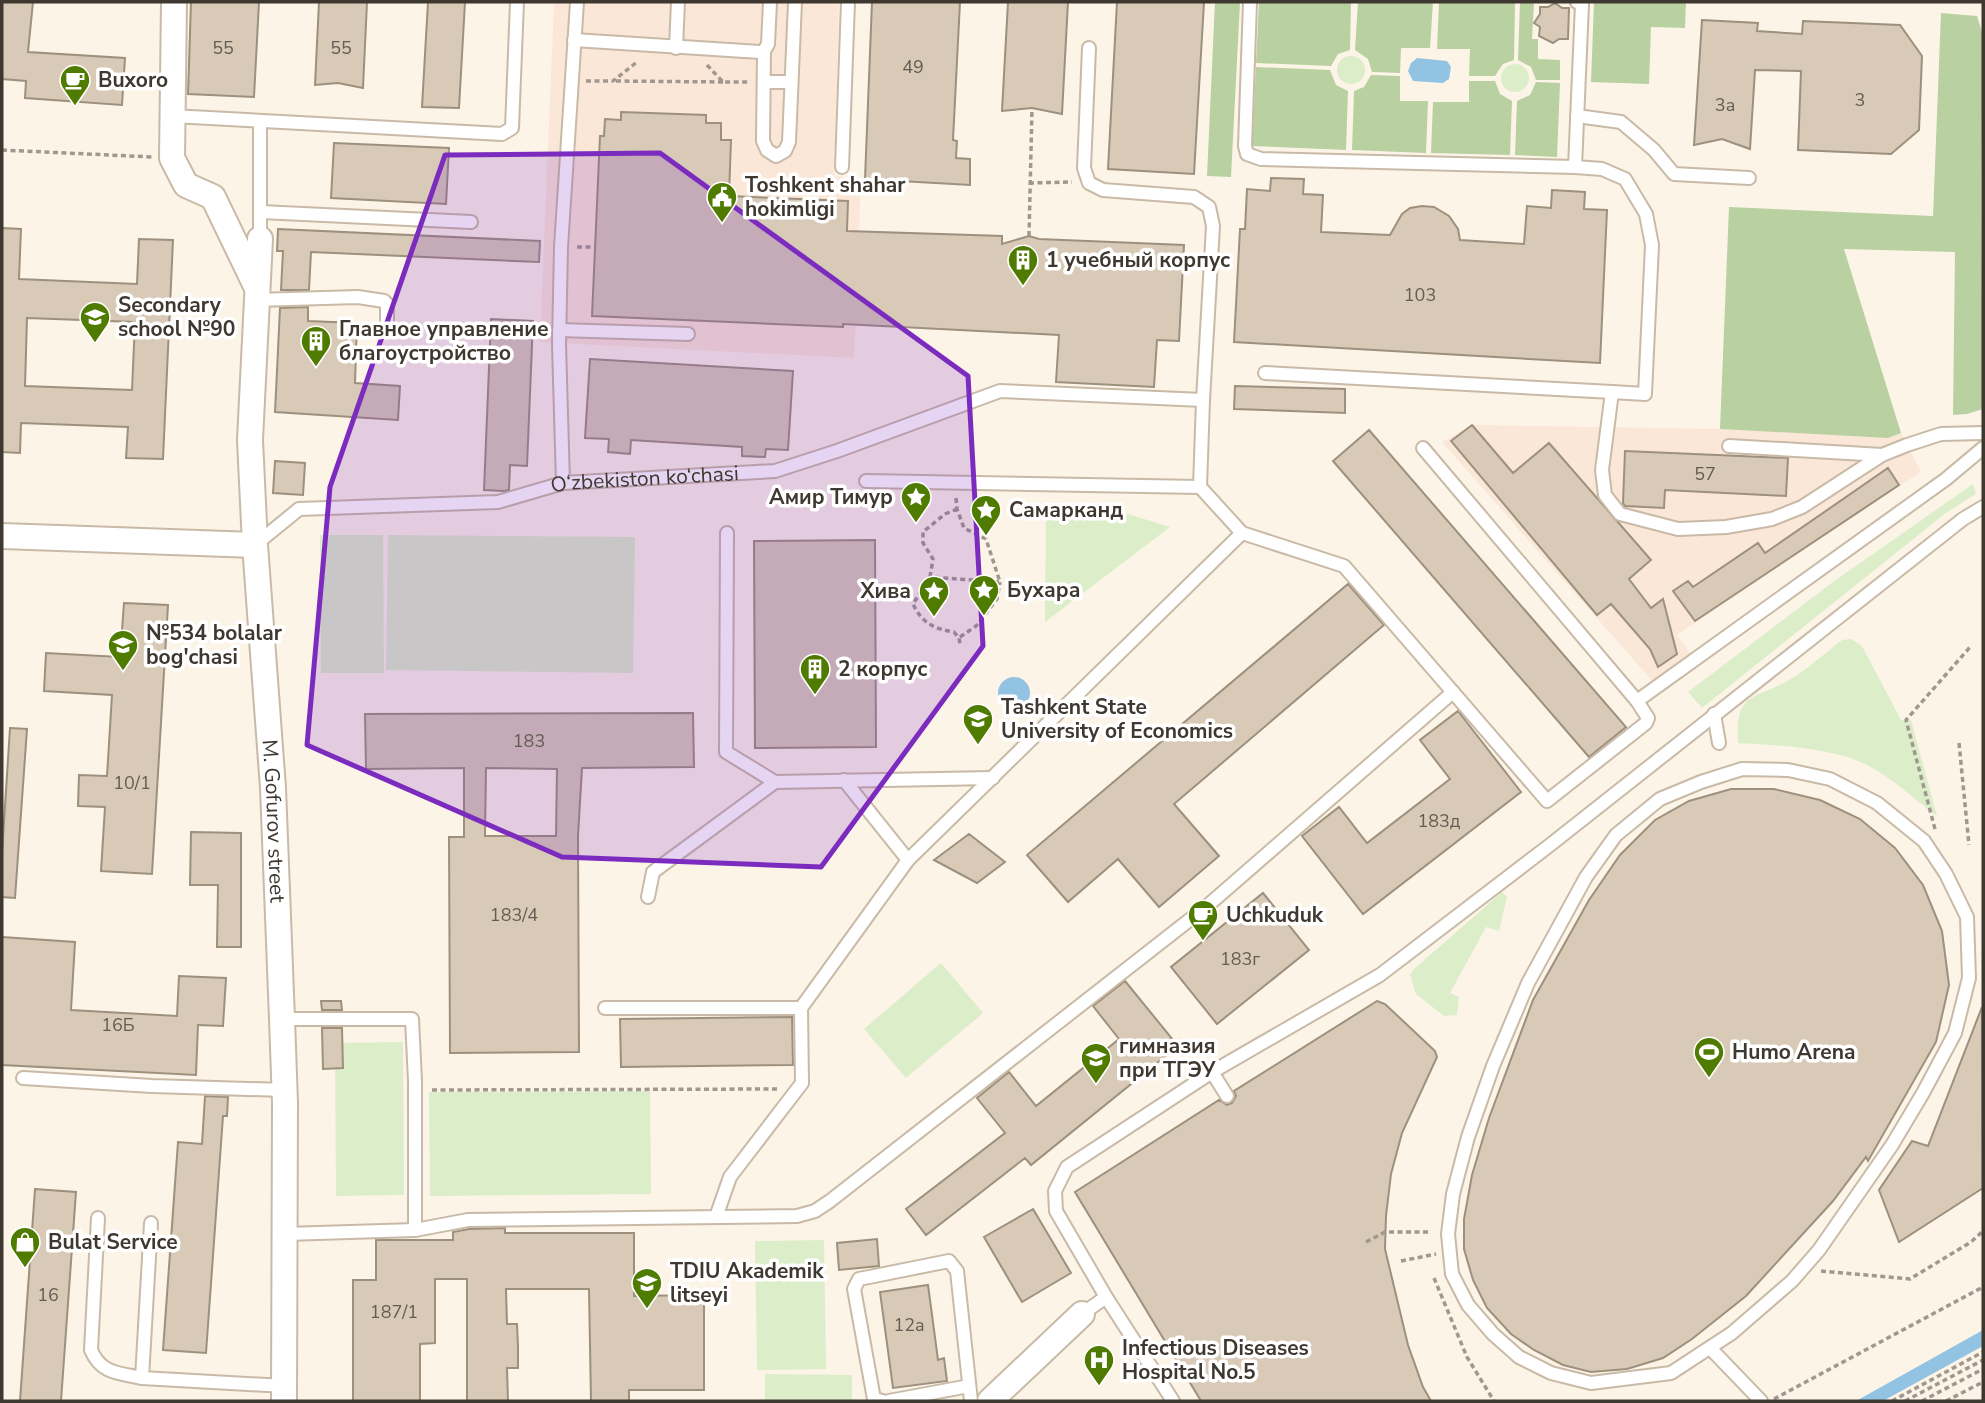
<svg xmlns="http://www.w3.org/2000/svg" width="1985" height="1403" font-family="'Nunito Sans',sans-serif">
<style>
.commercial{fill:#fbe7d8}
.green{fill:#dcedca}
.forest{fill:#b9d0a1}
.water{fill:#92c3e2}
.building{fill:#d8cab6;stroke:#9d907d;stroke-width:2;fill-rule:evenodd}
.lines{fill:none;stroke-linecap:round;stroke-linejoin:round}
.service-casing{stroke:#c8baa6;stroke-width:16}
.minor-casing{stroke:#c8baa6;stroke-width:28}
.path{stroke:#a0988e;stroke-width:3.5;stroke-dasharray:5 3.5;stroke-linecap:butt}
.service{stroke:#fff;stroke-width:12}
.minor{stroke:#fff;stroke-width:24}
.marked{fill:#7b2cbf;fill-opacity:0.2;stroke:#7b2cbf;stroke-width:5;stroke-linejoin:round}
.labels{text-anchor:middle;dominant-baseline:central;stroke-width:7;stroke-linejoin:round;paint-order:stroke}
.number-label{font-size:18px;fill:#645c52}
.poi-label{font-size:21px;font-weight:bold;fill:#3e3830;stroke:#fff;text-anchor:start}
.street-label{font-size:21px;fill:#3e3830;stroke:#fff}
</style>
<rect width="100%" height="100%" fill="#fdf4e8"/>
<!-- commercial -->
<path class="commercial" d="M554,2H839L834,176L861,179L854,358L540,342Z
M1472,425L1720,429L1888,437L1901,433L1921,472L1677,635L1691,654L1654,683L1442,442Z"/>
<!-- green -->
<path class="green" d="M1337 70a14 14 0 1 1 28 0a14 14 0 1 1-28 0Z
M1501 78a14 14 0 1 1 28 0a14 14 0 1 1-28 0Z
M1973,484L1976,494L1946,513L1702,708L1688,692L1833,582Z
M1065,503L1115,510L1170,527L1045,622L1046,512Z
M320,535H383L384,673H321Z
M388,535L635,537L633,673L386,670Z
M1851,639L1862,646L1901,720H1911L1937,816C1914,799 1892,778 1867,765C1834,748 1775,745 1738,743C1735,691 1753,701 1789,680C1808,669 1825,653 1842,640Z
M1502,892L1507,897L1499,931L1486,927L1450,993L1459,997L1457,1015L1444,1016L1416,994L1410,975L1414,969Z
M941,963L983,1013L906,1078L864,1029Z
M403,1042L404,1195L336,1196L335,1043Z
M650,1091L651,1194L430,1196L429,1092Z
M824,1240L826,1369L757,1370L755,1241Z
M765,1374L852,1375V1401H765Z"/>
<!-- forest -->
<path class="forest" d="M1215,2H1240L1231,177L1207,176Z
M1259,2H1351L1350,50L1338,54L1331,66L1256,63Z
M1358,2H1433L1430,48H1401L1400,73L1372,72L1368,59L1355,50Z
M1439,2H1515L1514,60L1503,64L1495,76H1469L1470,49H1437Z
M1520,2H1534L1532,39H1538V59L1560,60V80H1536L1531,67L1518,60Z
M1594,2H1686L1685,28L1651,27L1649,84L1591,82Z
M1941,13L1977,16L1983,35L1981,192L1983,409L1967,414L1953,415L1955,252L1844,249L1901,433L1888,438L1720,429L1729,207L1933,216Z
M1256,67L1330,70L1336,85L1348,91L1346,150L1252,146Z
M1371,75L1400,76V101H1428L1426,153L1352,150L1354,91L1364,87Z
M1469,81H1495L1500,94L1512,101L1510,155L1431,153L1433,102H1469Z
M1536,82L1560,83L1557,157L1515,155L1517,101L1530,95Z"/>
<!-- water -->
<path class="water" d="M1417,58L1447,61L1451,67L1449,79L1443,83L1413,81L1408,71L1411,63Z
M998 693a16 16 0 1 1 32 0a16 16 0 1 1-32 0Z
M1983,1330V1346L1883,1401H1856Z"/>
<!-- building -->
<path class="building" d="M2,2H33L28,52L125,58L122,105L25,98L26,81L2,79Z
M191,2H259L254,97L188,94Z
M319,2H367L363,88L338,83L315,85Z
M428,2H465L459,108L422,107Z
M872,2H960L953,140L957,141L956,158L970,159V185L865,179Z
M1008,2H1068L1062,114L1032,108L1002,111Z
M1117,2H1204L1194,174L1108,169Z
M1555,3L1562,8H1569L1568,39H1559L1553,43L1539,36L1540,27L1534,23L1540,14V7H1548Z
M1702,20L1758,23L1757,31L1802,34L1803,21L1900,25L1922,56L1919,130L1891,154L1798,150L1801,71L1755,70L1750,149L1722,139L1694,145Z
M621,112L706,115V123H721V140H731L729,196L848,201L847,231L1002,236V244L1029,236L1039,239L1184,245L1179,341L1157,340L1154,387L1056,382L1059,335L843,324V327L592,316L600,136H604L605,119L621,120Z
M334,143L449,148L446,204L331,198Z
M1271,178L1304,179L1303,194L1323,195L1321,232L1390,235L1402,214L1410,208L1422,206L1434,207L1449,216L1458,229L1460,240L1524,244L1527,206L1551,208L1552,190L1585,192L1584,209L1607,210L1600,363L1234,342L1240,229H1245L1247,189L1270,191Z
M2,228L21,229L19,279L137,284L139,239L173,240L163,459L126,458L128,427L21,423L20,453L2,452ZM27,318L135,322L132,390L25,386Z
M278,229L540,241L539,262L311,252L309,290H281L283,251H277Z
M308,307V321L357,323L355,383L400,386L398,420L275,412L280,308Z
M491,319L533,321L527,466L510,465L509,490L504,491L484,490Z
M590,359L793,371L788,450L766,449L765,457L742,456V447L631,440L630,454L608,452L609,439L585,438Z
M1235,386L1345,389V413L1234,409Z
M1472,425L1513,473L1549,443L1651,560L1629,579L1651,608L1663,599L1677,654L1658,667L1650,649L1611,604L1597,615L1451,441Z
M1369,430L1626,727L1589,757L1333,461Z
M1625,451L1788,458L1786,496L1665,490L1664,508L1625,506L1623,503Z
M275,461L305,463L303,495L273,493Z
M1888,468L1899,485L1695,621L1673,591L1688,581L1693,587L1758,543L1765,553Z
M875,540L876,747L755,748L754,541Z
M1348,584L1384,625L1174,804L1219,856L1159,907L1118,859L1068,902L1027,855Z
M124,603L168,605L152,874L101,871L105,807L78,806L79,775L107,776L112,695L44,691L46,653L120,657Z
M1458,711L1521,792L1363,914L1302,836L1339,807L1367,843L1450,779L1420,740Z
M693,713L694,767L582,768L578,836L579,1052L450,1053L449,837H464V768L366,769L365,714ZM486,768L557,769L556,836H485Z
M10,728L27,729L15,898L2,897V853Z
M1731,789H1774L1820,800L1860,819L1895,848L1923,885L1942,931L1949,985L1936,1042L1868,1161L1866,1157L1833,1201L1746,1296L1692,1339L1663,1358L1627,1369L1591,1372L1563,1365L1534,1350L1511,1334L1487,1308L1473,1280L1464,1249V1219L1472,1175L1489,1118L1533,1000L1589,900L1620,855L1655,820L1689,801Z
M191,832L241,833V947H217L218,885H190Z
M969,834L1005,862L977,883L934,860Z
M1263,893L1309,950L1217,1024L1171,967Z
M2,937L75,942L71,1010L177,1016L179,976L226,978L223,1026L198,1025L196,1075L2,1065Z
M1125,981L1178,1046L1031,1165L1025,1158L926,1235L906,1209L1005,1133L977,1098L1009,1072L1036,1106L1119,1039L1093,1006Z
M321,1001H341L342,1010H322Z
M1377,1001L1385,1004L1435,1051L1437,1057L1402,1133L1391,1174L1386,1216L1385,1249L1408,1345L1423,1387L1431,1401H1201L1075,1192L1219,1100L1227,1105L1232,1103L1236,1096L1234,1091Z
M1982,1007L1983,1188L1899,1242L1879,1190L1912,1141L1928,1146Z
M792,1017L793,1065L621,1067L620,1019Z
M322,1028H342L343,1068L323,1069Z
M205,1096L228,1097L227,1116H223L206,1353L163,1350L178,1142L202,1144Z
M35,1189L76,1192L61,1401H20Z
M1033,1209L1071,1273L1022,1302L984,1237Z
M505,1228V1233H634V1296L704,1295V1390H629V1401H591L589,1289H506L507,1324H517L518,1346V1368H507L508,1401H467V1279H435V1343L420,1344V1401H353V1280H376V1240H453V1232L469,1229Z
M877,1239L879,1266L839,1270L837,1243Z
M928,1285L938,1360L944,1358L947,1381L893,1388L880,1292Z"/>
<g class="lines">
<!-- service casing -->
<g class="service-casing">
<g id="service">
<path d="M1250,2L1245,146L1247,154L1261,159L1575,167L1582,4L1577,2"/>
<path d="M574,40L760,52L764,51L768,44L770,2"/>
<path d="M676,48L678,2"/>
<path d="M1089,48L1084,168L1089,183L1103,190L1194,197L1209,207L1213,226L1203,400"/>
<path d="M764,51L763,141L767,150L776,156L785,151L789,142L795,2"/>
<path d="M764,82H791"/>
<path d="M172,116L502,134L512,128L517,2"/>
<path d="M1577,116L1621,122L1654,150L1674,174L1749,178"/>
<path d="M260,121V239"/>
<path d="M842,167L848,2"/>
<path d="M1575,167L1602,169L1625,179L1646,214L1652,245L1645,394L1612,392L1602,470L1605,495L1620,514L1678,529L1726,527L1772,519L1802,507L1882,455L1907,445L1941,434L1983,433"/>
<path d="M261,212L471,222"/>
<path d="M256,300L358,297L384,301L387,304V329"/>
<path d="M559,330L688,334"/>
<path d="M1265,373L1612,392"/>
<path d="M1729,446L1882,455"/>
<path d="M866,481L1200,487L1242,533"/>
<path d="M563,483L559,344L561,247L577,2"/>
<path d="M727,533L726,752L775,782L993,778"/>
<path id="s1" d="M256,544L299,509L498,502L563,483L775,471L837,451L1000,391L1203,400L1200,487"/>
<path d="M1637,701L1946,479L1983,448"/>
<path d="M1714,714L1719,743"/>
<path d="M1742,769L1788,770L1830,779L1877,803L1924,841L1946,874L1967,917L1969,978L1955,1033L1923,1093L1892,1145L1819,1250L1792,1281L1732,1333L1671,1373L1591,1383L1551,1373L1519,1357L1493,1334L1468,1305L1452,1274L1448,1234L1453,1194L1468,1137L1493,1066L1528,983L1586,877L1616,835L1660,799L1701,782Z"/>
<path d="M844,780L908,860"/>
<path d="M648,897L653,872L775,782"/>
<path d="M605,1008H801"/>
<path d="M282,1019H412L415,1081V1230L468,1220L797,1216L815,1211L830,1201L1206,907L1453,692"/>
<path d="M23,1078L152,1086L284,1090"/>
<path d="M1227,1096L1212,1072L1380,975L1550,845L1963,519L1983,507"/>
<path d="M716,1217L730,1177L802,1083L801,1008L908,860L1242,533L1344,566L1547,801L1646,723L1648,718L1637,701L1423,448"/>
<path d="M98,1218L91,1350C101,1374 119,1373 142,1378"/>
<path d="M151,1223L142,1378L284,1386"/>
<path d="M285,1234L415,1230"/>
<path d="M1106,1297L1056,1211L1055,1191L1067,1167L1212,1072"/>
<path d="M1082,1314L1106,1297L1173,1401"/>
<path d="M1710,1348L1761,1401"/>
<path d="M883,1401L874,1399L854,1289L859,1279L949,1261L957,1271L971,1401"/>
<path d="M889,1401L969,1386"/>
</g>
</g>
<!-- minor casing -->
<g class="minor-casing">
<g id="minor">
<path d="M174,2L172,158L186,185L213,197L256,286"/>
<path id="s2" d="M260,239L250,440L255,545L273,788L282,1019L285,1103L284,1401"/>
<path d="M2,536L255,545"/>
<path d="M990,1401L1082,1314"/>
</g>
</g>
<!-- path -->
<path class="path" d="M707,65L723,82H748
M586,81H613L637,62
M616,81L723,82
M2,150L152,157
M1029,183L1072,182
M1029,236L1032,108
M577,247H595
M956,498L957,509L964,528L986,539L1000,582L930,577L913,604C922,623 934,629 954,632L959,638L960,644
M930,577L933,559L923,543V532L945,514L957,509
M960,637L976,626L997,599L1000,582
M1959,743L1969,845
M1935,829L1906,720L1971,646
M432,1090L777,1089
M1366,1242L1385,1232H1431
M1401,1261L1436,1254
M1821,1271L1910,1279L1971,1242L1983,1231
M1434,1278L1467,1357L1494,1401
M1774,1399L1983,1287
M1892,1401L1983,1352
M1905,1401L1983,1360
M1922,1401L1983,1369
M1946,1401L1983,1382"/>
<!-- service -->
<use href="#service" class="service"/>
<!-- minor -->
<use href="#minor" class="minor"/>
</g>
<!-- marked area -->
<path class="marked" d="M660,153L968,376L983,646L821,867L562,857L307,745L330,487L445,155Z"/>
<!-- icons -->
<defs>
<g id="cafe-pin" transform="scale(1.575)"><path d="M0 17L-7.5 6A9.5 9.5 0 1 1 7.5 6Z" fill="#4e7b00" stroke="#fff"/><path d="M-5.5-4.5H6V0H3Q3 3.5 0 3.5H-2.5Q-5.5 3.5-5.5 0ZM3-3.2v2h1.7v-2ZM-6 4.5H4V6H-6Z" fill="#fff"/></g>
<g id="civic-pin" transform="scale(1.575)"><path d="M0 17L-7.5 6A9.5 9.5 0 1 1 7.5 6Z" fill="#4e7b00" stroke="#fff"/><path d="M-.6-6.5H3V-4.5H.6V-3L4-1V1h2V6H-6V1h2V-1L-.6-3ZM-1.2 2.5V6h2.4V2.5Z" fill="#fff"/></g>
<g id="building-pin" transform="scale(1.575)"><path d="M0 17L-7.5 6A9.5 9.5 0 1 1 7.5 6Z" fill="#4e7b00" stroke="#fff"/><path d="M-4-6H4V6H1V3H-1V6H-4ZM-2.5-4.3h1.7v1.8h-1.7ZM.8-4.3h1.7v1.8H.8ZM-2.5-1h1.7V.8h-1.7ZM.8-1h1.7V.8H.8Z" fill="#fff"/></g>
<g id="school-pin" transform="scale(1.575)"><path d="M0 17L-7.5 6A9.5 9.5 0 1 1 7.5 6Z" fill="#4e7b00" stroke="#fff"/><path d="M0-5L7-2L0 1L-7-2ZM-4 1L0 2.5L4 1V4Q0 6-4 4Z" fill="#fff"/></g>
<g id="sight-pin" transform="scale(1.575)"><path d="M0 17L-7.5 6A9.5 9.5 0 1 1 7.5 6Z" fill="#4e7b00" stroke="#fff"/><path d="M0-6L1.8-2.2L6-1.7L2.9 1.2L3.7 5.4L0 3.3L-3.7 5.4L-2.9 1.2L-6-1.7L-1.8-2.2Z" fill="#fff"/></g>
<g id="university-pin" transform="scale(1.575)"><path d="M0 17L-7.5 6A9.5 9.5 0 1 1 7.5 6Z" fill="#4e7b00" stroke="#fff"/><path d="M0-5L7-2L0 1L-7-2ZM-4 1L0 2.5L4 1V4Q0 6-4 4Z" fill="#fff"/></g>
<g id="stadium-pin" transform="scale(1.575)"><path d="M0 17L-7.5 6A9.5 9.5 0 1 1 7.5 6Z" fill="#4e7b00" stroke="#fff"/><path d="M0-5a6.5 5 0 1 0 0 10a6.5 5 0 1 0 0-10ZM-3.5-1.8h7v3.6h-7Z" fill="#fff"/></g>
<g id="shop-pin" transform="scale(1.575)"><path d="M0 17L-7.5 6A9.5 9.5 0 1 1 7.5 6Z" fill="#4e7b00" stroke="#fff"/><path d="M-5-2.5h2.3a2.7 3.5 0 0 1 5.4 0H5L5.5 6h-11ZM-1.5-2.5h3a1.5 2.3 0 0 0-3 0Z" fill="#fff"/></g>
<g id="hospital-pin" transform="scale(1.575)"><path d="M0 17L-7.5 6A9.5 9.5 0 1 1 7.5 6Z" fill="#4e7b00" stroke="#fff"/><path d="M-5-5h3v3.5h4V-5h3V5h-3V1.5h-4V5h-3Z" fill="#fff"/></g>
</defs>
<g fill-rule="evenodd">
<use href="#cafe-pin" x="75" y="80"/>
<use href="#civic-pin" x="722" y="197"/>
<use href="#building-pin" x="1023" y="260"/>
<use href="#school-pin" x="95" y="317"/>
<use href="#building-pin" x="316" y="341"/>
<use href="#sight-pin" x="916" y="497"/>
<use href="#sight-pin" x="986" y="510"/>
<use href="#sight-pin" x="984" y="590"/>
<use href="#sight-pin" x="934" y="591"/>
<use href="#school-pin" x="123" y="645"/>
<use href="#building-pin" x="815" y="669"/>
<use href="#university-pin" x="978" y="719"/>
<use href="#cafe-pin" x="1203" y="915"/>
<use href="#stadium-pin" x="1709" y="1052"/>
<use href="#university-pin" x="1096" y="1058"/>
<use href="#shop-pin" x="25" y="1242"/>
<use href="#school-pin" x="647" y="1283"/>
<use href="#hospital-pin" x="1099" y="1360"/>
</g>
<g class="labels">
<!-- number labels -->
<g class="number-label">
<text x="223" y="48">55</text>
<text x="341" y="48">55</text>
<text x="913" y="67">49</text>
<text x="1860" y="100">3</text>
<text x="1725" y="105">3a</text>
<text x="1420" y="295">103</text>
<text x="1705" y="474">57</text>
<text x="529" y="741">183</text>
<text x="132" y="783">10/1</text>
<text x="1439" y="821">183д</text>
<text x="514" y="915">183/4</text>
<text x="1240" y="959">183г</text>
<text x="118" y="1025">16Б</text>
<text x="48" y="1295">16</text>
<text x="394" y="1312">187/1</text>
<text x="909" y="1325">12a</text>
</g>
<!-- poi labels -->
<g class="poi-label">
<text x="98" y="80">Buxoro</text>
<text x="745" y="185">Toshkent shahar<tspan x="745" dy="24">hokimligi</tspan></text>
<text x="1046" y="260">1 учебный корпус</text>
<text x="118" y="305">Secondary<tspan x="118" dy="24">school №90</tspan></text>
<text x="339" y="329">Главное управление<tspan x="339" dy="24">благоустройство</tspan></text>
<text x="893" y="497" text-anchor="end">Амир Тимур</text>
<text x="1009" y="510">Самарканд</text>
<text x="1007" y="590">Бухара</text>
<text x="911" y="591" text-anchor="end">Хива</text>
<text x="146" y="633">№534 bolalar<tspan x="146" dy="24">bog'chasi</tspan></text>
<text x="838" y="669">2 корпус</text>
<text x="1001" y="707">Tashkent State<tspan x="1001" dy="24">University of Economics</tspan></text>
<text x="1226" y="915">Uchkuduk</text>
<text x="1119" y="1046">гимназия<tspan x="1119" dy="24">при ТГЭУ</tspan></text>
<text x="1732" y="1052">Humo Arena</text>
<text x="48" y="1242">Bulat Service</text>
<text x="670" y="1271">TDIU Akademik<tspan x="670" dy="24">litseyi</tspan></text>
<text x="1122" y="1348">Infectious Diseases<tspan x="1122" dy="24">Hospital No.5</tspan></text>
</g>
<!-- street labels -->
<g class="street-label">
<text stroke="none"><textPath href="#s1" startOffset="404">O‘zbekiston ko‘chasi</textPath></text>
<text stroke="none"><textPath href="#s2" startOffset="583">M. Gofurov street</textPath></text>
</g>
</g>
<!-- border -->
<rect width="1985" height="1403" fill="none" stroke="#3e3830" stroke-width="7"/>
</svg>
